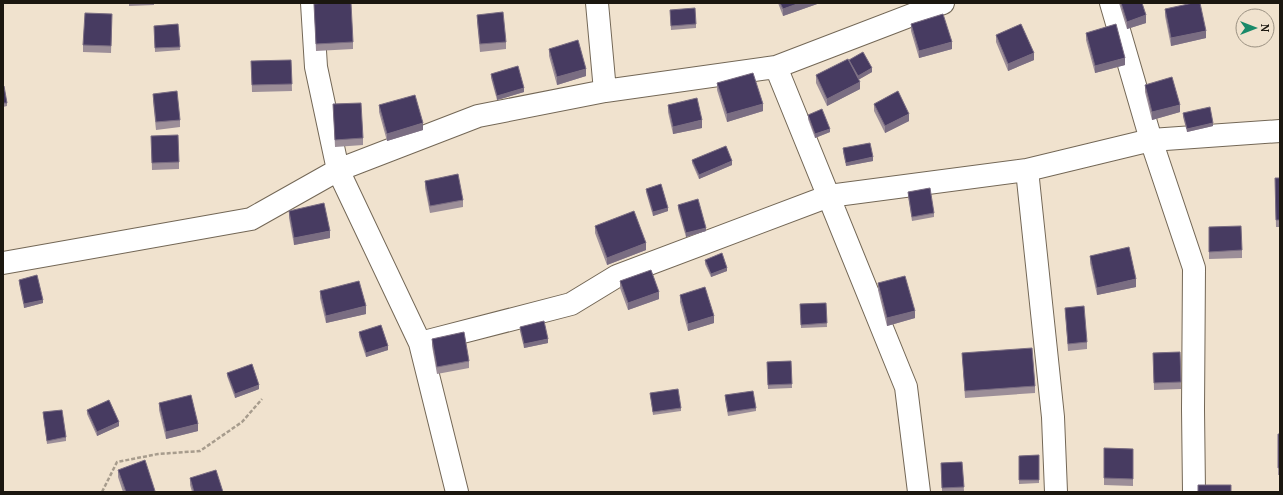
<svg xmlns="http://www.w3.org/2000/svg" width="1283" height="495" font-family="'PT Serif',serif">
<style>
.lines{fill:none;stroke-linecap:round;stroke-linejoin:round}
.minor-casing{stroke:#736756;stroke-width:24}
.path{stroke:#a79c8d;stroke-width:2.5;stroke-dasharray:4 2;stroke-linecap:butt}
.minor{stroke:#fff;stroke-width:22}
.wall{fill:#9c8e98}
.shaded-wall{fill:#7a6d82}
.building{fill:#473b61;stroke:#7a6d82}
</style>
<rect width="100%" height="100%" fill="#f0e2ce"/>
<g class="lines">
<!-- minor casing -->
<g class="minor-casing">
<path id="minor" d="M312,3L316,67L338,170L420,343L457,492
M597,3L605,91
M1111,3L1151,140L1194,268L1193,409L1194,492
M776,67L906,387L919,492
M1027,170L1053,417L1056,492
M3,263L251,219L338,170L478,116L605,91L776,67L943,3
M420,343L571,304L617,276L829,196L1027,170L1151,140L1280,131"/>
</g>
<!-- path -->
<path class="path" d="M102,492L117,462L158,454L200,451L242,422L262,399"/>
<!-- minor -->
<use href="#minor" class="minor"/>
</g>
<!-- wall -->
<path class="wall" d="M129,3H154V5L129,6Z
M520,3H541L520,4Z
M778,3H820L783,16Z
M1119,3H1142L1146,23L1127,29Z
M314,4L353,42V49L316,51Z
M1165,9L1206,38L1171,46L1165,16Z
M670,10L696,24V28L671,30Z
M477,15L506,42V49L480,52L477,22Z
M112,21L111,53L83,52V45Z
M178,24L180,50L155,52L154,26Z
M911,24L952,49L919,58L911,31Z
M1086,33L1125,65L1095,73L1086,40Z
M996,35L1034,60L1008,71L996,42Z
M549,49L586,76L557,85L549,56Z
M291,60L292,91L252,92L251,61Z
M849,61L872,72L858,80L860,89L827,106L816,83V75Z
M491,74L524,92L497,100L491,78Z
M717,83L763,111L727,122L717,90Z
M1145,85L1180,112L1152,120L1145,92Z
M3,86L7,103V106L3,107Z
M153,94L180,120V127L156,130L153,101Z
M333,104L363,138V145L335,147Z
M874,104L909,121L885,133L874,111Z
M379,105L423,130L387,141L379,112Z
M668,105L702,128L673,134L668,112Z
M1183,113L1213,126L1187,132L1183,117Z
M808,115L830,132L815,138L808,119Z
M151,136L179,162V169L152,170Z
M843,148L873,161L846,166L843,152Z
M692,160L732,165L699,179L692,163Z
M1280,178V227H1276L1275,185Z
M425,181L463,200V207L430,213L425,188Z
M646,189L668,211L653,216L646,192Z
M908,192L934,213V217L912,221L908,196Z
M678,205L706,231L686,237L678,209Z
M289,211L330,238L294,245L289,218Z
M595,226L646,250L607,265L595,233Z
M1209,227L1242,250V258L1209,259Z
M1090,256L1136,287L1097,295L1090,263Z
M705,260L727,271L711,277L705,264Z
M19,280L43,303L24,308L19,283Z
M620,281L659,299L628,310L620,288Z
M878,283L915,318L887,326L878,290Z
M320,291L366,314L326,323L320,298Z
M680,295L714,323L688,331L680,302Z
M826,303L827,327L801,328L800,304Z
M1065,308L1087,342V349L1068,351Z
M520,327L548,343L524,348L520,331Z
M359,332L388,350L366,357L359,336Z
M432,339L469,361V368L437,374L432,346Z
M1180,352L1181,389L1154,390L1153,353Z
M962,353L1035,386V393L965,398Z
M791,361L792,388L768,389L767,362Z
M227,373L259,389L235,398L227,376Z
M650,393L681,408V411L653,415Z
M725,395L756,408V411L728,416L725,399Z
M159,403L198,431L166,439L159,410Z
M87,410L119,426L97,436L87,414Z
M43,412L66,437V441L47,444Z
M1278,434H1280V475H1278Z
M1104,448L1133,449V486L1104,485Z
M1039,455V483L1019,484V456Z
M962,462L964,491H942L941,463Z
M118,470L155,492H123L118,477Z
M190,478L223,492H192L190,485Z"/>
<!-- shaded-wall -->
<path class="shaded-wall" d="M800,3H820L783,16V9Z
M1146,15V23L1127,29V22Z
M1206,31V38L1171,46V38Z
M952,42V49L919,58V51Z
M1034,53V60L1008,71V64Z
M1125,58V65L1095,73V66Z
M872,68V72L858,80V76Z
M586,69V76L557,85V77Z
M860,82V89L827,106V99Z
M524,88V92L497,100V96Z
M763,104V111L727,122V114Z
M1180,105V112L1152,120V112Z
M909,114V121L885,133V126Z
M702,120V128L673,134V127Z
M423,123V130L387,141V134Z
M1213,123V126L1187,132V129Z
M830,129V132L815,138V134Z
M873,157V161L846,166V163Z
M732,161V165L699,179V175Z
M668,208V211L653,216V212Z
M706,228V231L686,237V233Z
M330,231V238L294,245V238Z
M646,243V250L607,265V258Z
M727,268V271L711,277V274Z
M1136,279V287L1097,295V288Z
M659,292V299L628,310V303Z
M43,300V303L24,308V304Z
M366,306V314L326,323V316Z
M915,311V318L887,326V318Z
M714,316V323L688,331V324Z
M548,339V343L524,348V344Z
M388,346V350L366,357V353Z
M259,385V389L235,398V394Z
M119,422V426L97,436V432Z
M198,424V431L166,439V432Z"/>
<!-- building -->
<path class="building" d="M324,3H351L353,42L316,44L314,4Z
M780,3H800L783,9Z
M1121,3H1142L1146,15L1127,22Z
M1193,3H1200L1206,31L1171,38L1165,9Z
M695,8L696,24L671,26L670,10Z
M503,12L506,42L480,44L477,15Z
M85,13L112,14L111,46L83,45Z
M943,14L952,42L919,51L911,24Z
M178,24L180,47L155,48L154,26Z
M1021,24L1034,53L1008,64L996,35Z
M1116,24L1125,58L1095,66L1086,33Z
M578,40L586,69L557,77L549,49Z
M863,52L872,68L858,76L849,60Z
M848,59L860,82L827,99L816,75Z
M291,60L292,84L252,85L251,61Z
M518,66L524,88L497,96L491,74Z
M753,73L763,104L727,114L717,83Z
M1172,77L1180,105L1152,112L1145,85Z
M3,86H4L7,103H3Z
M177,91L180,120L156,122L153,94Z
M898,91L909,114L885,126L874,104Z
M415,95L423,123L387,134L379,105Z
M697,98L702,120L673,127L668,105Z
M361,103L363,138L335,140L333,104Z
M1210,107L1213,123L1187,129L1183,113Z
M822,109L830,129L815,134L808,115Z
M178,135L179,162L152,163L151,136Z
M870,143L873,157L846,163L843,148Z
M726,146L732,161L699,175L692,160Z
M458,174L463,200L430,206L425,181Z
M1275,178H1280V220H1276Z
M661,184L668,208L653,212L646,189Z
M930,188L934,213L912,217L908,192Z
M698,199L706,228L686,233L678,205Z
M324,203L330,231L294,238L289,211Z
M634,211L646,243L607,258L595,226Z
M1241,226L1242,250L1209,252V227Z
M1129,247L1136,279L1097,288L1090,256Z
M722,253L727,268L711,274L705,260Z
M651,270L659,292L628,303L620,281Z
M37,275L43,300L24,304L19,280Z
M905,276L915,311L887,318L878,283Z
M359,281L366,306L326,316L320,291Z
M705,287L714,316L688,324L680,295Z
M826,303L827,323L801,325L800,304Z
M1084,306L1087,342L1068,344L1065,308Z
M544,321L548,339L524,344L520,327Z
M381,325L388,346L366,353L359,332Z
M464,332L469,361L437,367L432,339Z
M1032,348L1035,386L965,391L962,353Z
M1180,352L1181,382L1154,383L1153,353Z
M791,361L792,384L768,385L767,362Z
M252,364L259,385L235,394L227,373Z
M678,389L681,408L653,412L650,393Z
M753,391L756,408L728,412L725,395Z
M191,395L198,424L166,432L159,403Z
M109,400L119,422L97,432L87,410Z
M62,410L66,437L47,441L43,412Z
M1278,434H1280V468H1278Z
M1104,448L1133,449V479L1104,478Z
M1039,455V480H1019V456Z
M145,460L155,491L151,492H126L118,470Z
M962,462L964,487L942,488L941,463Z
M216,470L223,492H194L190,478Z
M1198,485H1231V492H1198Z"/>
<!-- border -->
<rect width="1283" height="495" fill="none" stroke="#1b1710" stroke-width="8"/>
<!-- north arrow -->
<g transform="translate(1255 28) rotate(90)"><circle r="19" fill="#f0e2ce" stroke="#9b9182"/>
<path d="M0-3L7 15L0 10L-7 15Z" fill="#198a69"/>
<text y="-6" font-size="11" font-weight="bold" text-anchor="middle" fill="#1b1710">N</text>
</g>
</svg>
